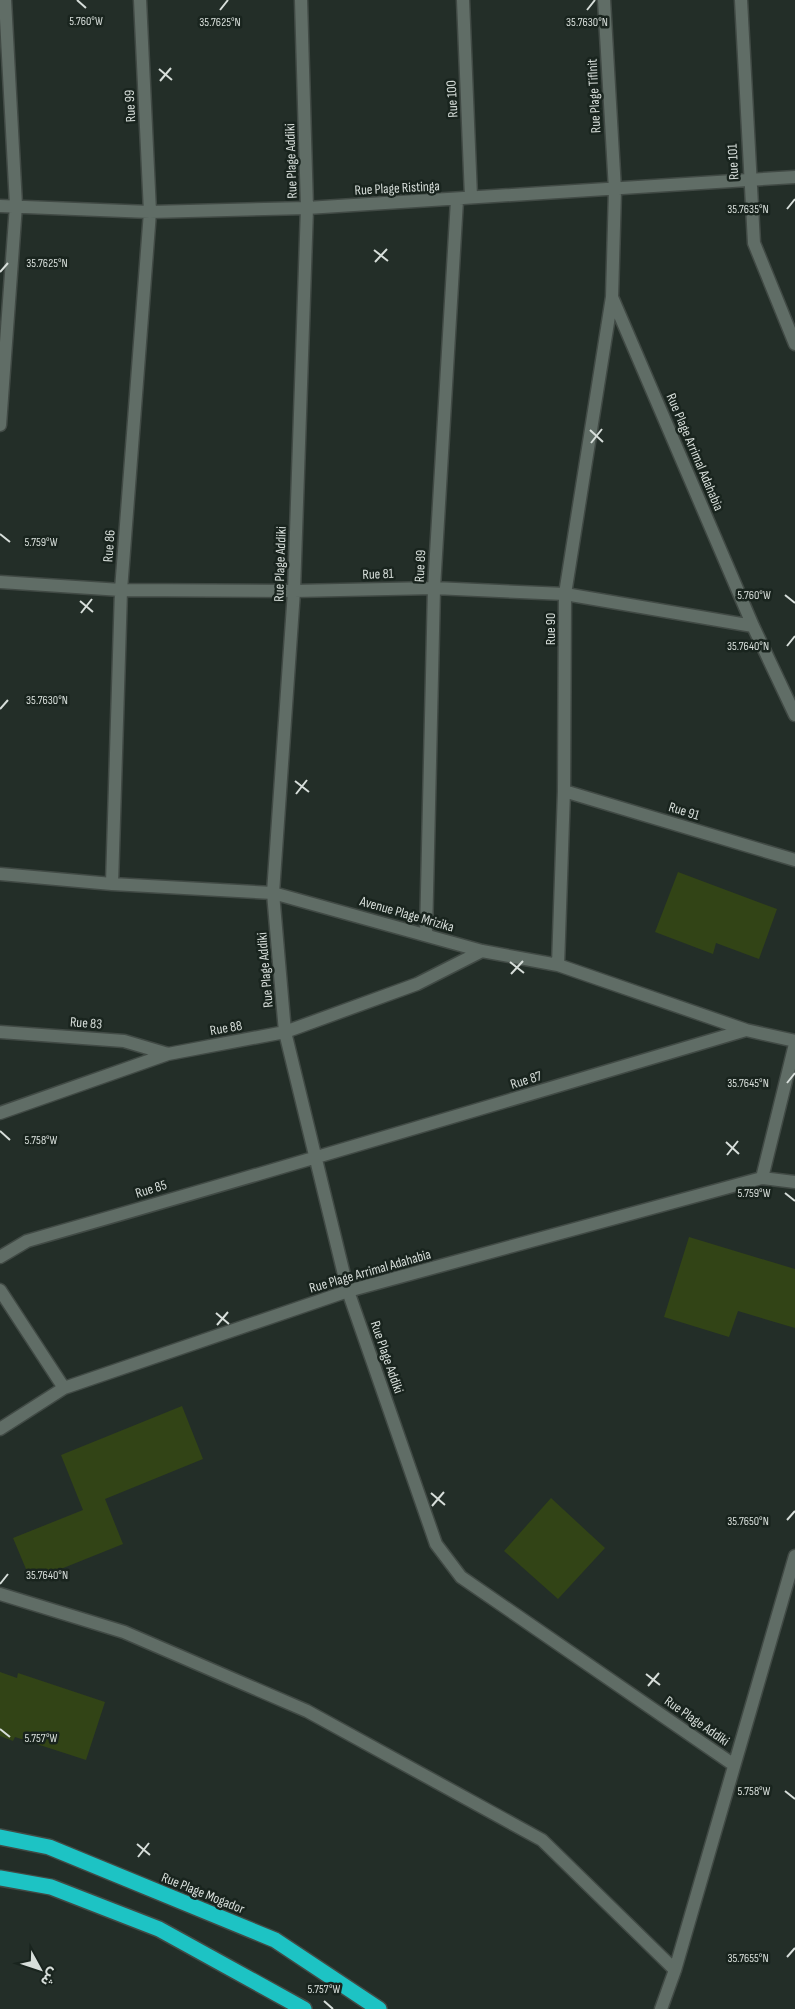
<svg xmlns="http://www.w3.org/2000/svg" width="795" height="2009" font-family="'Sofia Sans Condensed','Noto Sans Arabic',sans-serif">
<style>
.building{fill:#324416}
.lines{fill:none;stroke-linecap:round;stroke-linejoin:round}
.street-casing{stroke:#414a45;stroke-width:15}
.highway-casing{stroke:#414a45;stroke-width:18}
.street{stroke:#606d66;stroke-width:12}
.highway{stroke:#1dc3c4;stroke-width:15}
.ticks{fill:none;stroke:#d7deda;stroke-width:2}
.labels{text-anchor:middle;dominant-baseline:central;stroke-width:5;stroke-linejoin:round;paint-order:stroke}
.street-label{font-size:14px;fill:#d7deda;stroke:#19241e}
.ticks-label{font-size:12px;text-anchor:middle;fill:#d7deda;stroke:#19241e;stroke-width:5;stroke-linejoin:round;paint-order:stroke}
</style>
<rect width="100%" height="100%" fill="#232e28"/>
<!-- building -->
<path class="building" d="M678,872L777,909L759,959L716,943L713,954L655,932Z
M689,1237L795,1269V1328L738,1311L729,1337L664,1317Z
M182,1406L203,1459L105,1499L123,1544L31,1581L13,1538L83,1510L61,1455Z
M551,1498L605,1548L558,1599L504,1551Z
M0,1672L17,1678L18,1673L105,1702L86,1760L15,1737L13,1741L0,1736Z"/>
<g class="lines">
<!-- street casing -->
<g class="street-casing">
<path id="street" d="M301,0L307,208L294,591L273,893L285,1032L348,1291L436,1544L461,1577L734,1765
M463,0L471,197
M604,0L615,190L612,297L753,626L795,715
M741,0L754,243L795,344
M0,206L150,212L307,208L795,177
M0,425L16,205L5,0
M0,582L121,590L294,591L434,588L565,594L753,626
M564,791L795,860
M0,874L112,884L273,893L482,951L558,965L746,1030L795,1041
M112,884L121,590L150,212L140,0
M426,935L434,588L457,200
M558,965L564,791L565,594L612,297
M0,1032L124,1041L168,1054
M0,1113L168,1054L285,1032L417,984L482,951
M762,1178L795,1044
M0,1257L27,1241C267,1173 506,1101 746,1030
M0,1290L64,1388
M0,1429L64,1388L348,1291L762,1178L795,1182
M0,1594L124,1632L307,1711L542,1840L675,1970
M661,2009L675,1970L795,1556"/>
</g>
<!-- highway casing -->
<g class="highway-casing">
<path id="highway" d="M0,1837L49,1847L275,1940L379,2009
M0,1878L51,1887L159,1929L304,2009"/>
</g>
<!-- street -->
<use href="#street" class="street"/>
<!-- highway -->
<use href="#highway" class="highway"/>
</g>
<!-- ticks -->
<path class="ticks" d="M77,0L86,8M220,10L228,0M587,10L595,0M159,69L172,80M160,81L171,68M787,209L795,199M374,250L388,261M375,262L387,249M0,272L8,263M590,430L603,442M591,443L602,429M0,534L10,542M785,595L795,603M80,601L93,612M81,613L92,599M787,646L795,636M0,709L8,700M295,781L309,792M296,794L307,780M510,962L524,973M511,974L523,961M787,1083L795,1073M0,1131L10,1140M726,1142L739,1154M727,1155L738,1141M785,1193L795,1201M216,1313L229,1324M217,1325L228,1312M431,1493L445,1505M432,1506L444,1492M787,1520L795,1511M0,1584L8,1574M646,1674L660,1685M648,1686L659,1673M0,1729L10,1737M785,1791L795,1799M137,1844L150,1855M138,1857L149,1843M787,1957L795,1948M324,2001L333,2009"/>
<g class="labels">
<!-- street labels -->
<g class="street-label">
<text transform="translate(594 96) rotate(-93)">Rue Plage Tiflnit</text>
<text transform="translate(452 99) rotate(-93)">Rue 100</text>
<text transform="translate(130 106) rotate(-93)">Rue 99</text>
<text transform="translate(291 161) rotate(-92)">Rue Plage Addiki</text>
<text transform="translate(733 162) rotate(-93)">Rue 101</text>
<text transform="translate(397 188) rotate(-3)">Rue Plage Ristinga</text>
<text transform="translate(695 452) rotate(67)">Rue Plage Arrimal Adahabia</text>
<text transform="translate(109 546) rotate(-86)">Rue 86</text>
<text transform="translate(280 564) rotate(-88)">Rue Plage Addiki</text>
<text transform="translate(420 566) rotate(-87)">Rue 89</text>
<text transform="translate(378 574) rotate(-2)">Rue 81</text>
<text transform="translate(550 629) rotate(-90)">Rue 90</text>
<text transform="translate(684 811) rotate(17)">Rue 91</text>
<text transform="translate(407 914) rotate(16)">Avenue Plage Mrizika</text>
<text transform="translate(265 970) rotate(-95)">Rue Plage Addiki</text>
<text transform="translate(86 1023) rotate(4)">Rue 83</text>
<text transform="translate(226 1028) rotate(-10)">Rue 88</text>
<text transform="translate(526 1080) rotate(-17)">Rue 87</text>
<text transform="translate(151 1189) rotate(-17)">Rue 85</text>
<text transform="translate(370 1271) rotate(-16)">Rue Plage Arrimal Adahabia</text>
<text transform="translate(387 1357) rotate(71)">Rue Plage Addiki</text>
<text transform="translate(697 1721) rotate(35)">Rue Plage Addiki</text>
<text transform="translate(203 1893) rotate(22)">Rue Plage Mogador</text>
</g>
</g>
<g class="ticks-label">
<text x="86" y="25">5.760°W</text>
<text x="220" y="26">35.7625°N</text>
<text x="587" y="26">35.7630°N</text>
<text x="748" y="213">35.7635°N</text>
<text x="47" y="267">35.7625°N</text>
<text x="41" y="546">5.759°W</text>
<text x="754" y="599">5.760°W</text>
<text x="748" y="650">35.7640°N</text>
<text x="47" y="704">35.7630°N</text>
<text x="748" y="1087">35.7645°N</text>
<text x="41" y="1144">5.758°W</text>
<text x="754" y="1197">5.759°W</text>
<text x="748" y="1525">35.7650°N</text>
<text x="47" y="1579">35.7640°N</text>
<text x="41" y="1742">5.757°W</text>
<text x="754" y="1795">5.758°W</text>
<text x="748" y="1962">35.7655°N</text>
<text x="324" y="1993">5.757°W</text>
</g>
<!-- north arrow -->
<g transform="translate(40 1969) rotate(130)" stroke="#19241e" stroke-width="4" paint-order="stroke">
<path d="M0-4L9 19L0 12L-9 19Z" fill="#d7deda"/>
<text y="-8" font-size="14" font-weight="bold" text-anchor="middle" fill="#d7deda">ش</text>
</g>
</svg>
